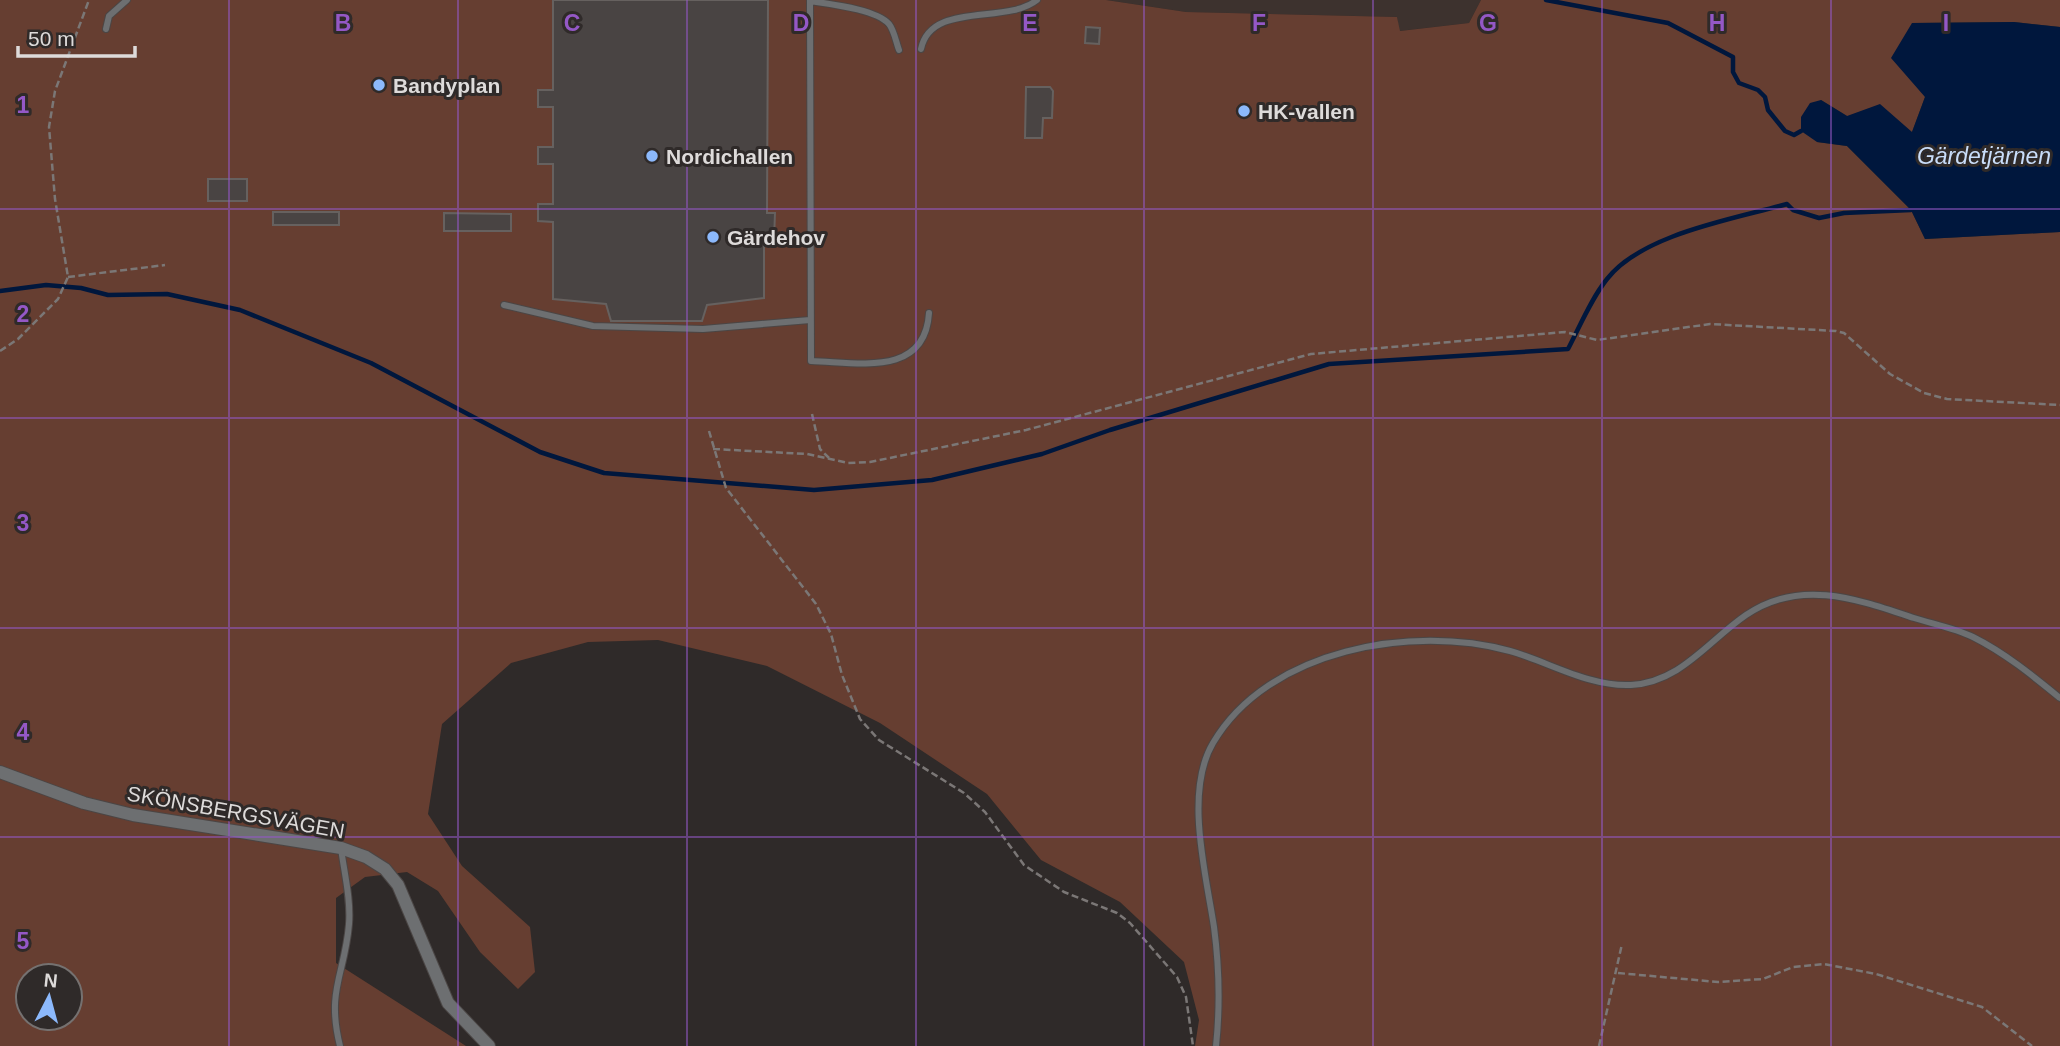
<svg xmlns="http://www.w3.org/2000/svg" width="2060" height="1046" font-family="Helvetica,sans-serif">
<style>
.built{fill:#3d322e}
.green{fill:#663e31;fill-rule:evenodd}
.water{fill:#00173d}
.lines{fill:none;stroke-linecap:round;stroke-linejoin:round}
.stream{stroke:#00173d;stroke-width:4.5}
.building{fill:#494443;stroke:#66615f;stroke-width:2}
.service-casing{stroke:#4b4645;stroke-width:8}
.minor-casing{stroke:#4b4645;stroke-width:14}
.path{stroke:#7b7776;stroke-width:2.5;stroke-dasharray:7 3.5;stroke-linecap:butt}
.service{stroke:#6d6f71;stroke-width:6}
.minor{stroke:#6d6f71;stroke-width:12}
.grid{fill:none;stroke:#9458c6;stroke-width:2;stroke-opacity:0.55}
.poi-dot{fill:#8cb9fc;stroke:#2f2a29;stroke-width:2.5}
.labels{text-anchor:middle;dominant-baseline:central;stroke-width:6;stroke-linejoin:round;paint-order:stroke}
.poi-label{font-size:21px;font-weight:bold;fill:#dedbda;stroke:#2f2a29;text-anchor:start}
.street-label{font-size:21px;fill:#dedbda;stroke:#2f2a29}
.water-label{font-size:23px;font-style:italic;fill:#c9ddf9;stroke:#2f2a29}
.grid-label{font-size:23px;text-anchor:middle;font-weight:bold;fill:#9458c6;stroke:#2f2a29;stroke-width:6;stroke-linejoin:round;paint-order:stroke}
</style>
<rect width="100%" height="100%" fill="#2f2a29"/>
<!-- built -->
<path class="built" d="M1106,0H1481L1469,23L1399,31L1397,17L1186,12Z"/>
<!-- green -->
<path class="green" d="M0,0H1106L1186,12L1397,17L1400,31L1469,23L1481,0H2060V27L2014,22L1912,23L1925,97L1912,132L1847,116L1821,100L1817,142L1847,146L1911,210L1925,239L2060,232V1046H1195L1199,1020L1184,962L1120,902L1041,860L987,794L880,723L767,666L658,640L588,642L511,663L442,724L428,814L462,866L530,927L535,972L518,989L480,952L438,891L407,872L365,877L336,898V963L466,1046H0ZM28,976H70V1018H28Z"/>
<!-- water -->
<path class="water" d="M2014,22L2060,27V232L1925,239L1911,210L1847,146L1817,142L1801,131V117L1810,103L1821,100L1847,116L1880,104L1912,132L1925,97L1891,58L1912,23Z"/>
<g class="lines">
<!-- stream -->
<path class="stream" d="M1546,0L1668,23L1733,57V72L1739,83L1758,90L1765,97L1768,110L1785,131L1794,135L1801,131
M0,291L46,285L81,288L108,295L167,294L240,310L371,363L540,452L604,473L814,490L932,480L1042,454L1110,430L1329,364L1568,349C1580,326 1591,299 1607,279C1642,234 1734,219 1787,204L1793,210L1819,218L1844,213L1911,210"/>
</g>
<!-- building -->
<path class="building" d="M553,0H768L767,213H775L774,240L764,242V298L707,305L702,321H611L606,304L553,299V222L538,221V204H553V164H538V147H553V107H538V90H553Z
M1086,27L1100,28L1099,44L1085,43Z
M1026,87H1050L1053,91L1052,118H1043L1042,138H1025Z
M208,179H247V201H208Z
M273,212H339V225H273Z
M444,213L511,214V231H444Z"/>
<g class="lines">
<!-- service casing -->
<g class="service-casing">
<path id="service" d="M810,0L811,361C857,362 925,378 929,313
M810,1C829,4 876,9 889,24C894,30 896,42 899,50
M106,29L109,16L127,0
M921,49C931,1 1006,25 1037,0
M504,305L593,326L703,329L810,320
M340,1046C326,990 345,974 349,924C351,899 344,872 341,848
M1216,1046C1220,1008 1219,965 1214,927C1206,874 1184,792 1213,743C1268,649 1413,624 1510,651C1549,662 1589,687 1631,685C1681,682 1708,641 1746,615C1800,578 1857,599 1914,618C1933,624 1955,628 1973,637C2005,653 2033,676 2060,698"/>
</g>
<!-- minor casing -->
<g class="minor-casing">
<path id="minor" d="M0,772L84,803L133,815L341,848L366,857L385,869L398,885L448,1003L489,1046"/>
</g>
<!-- path -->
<path class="path" d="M68,277L165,265
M0,351L18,339L58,299L68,277L55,199L49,127L55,91L89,0
M812,414L820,449L829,458
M709,431L726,488L816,604L831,634L842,675L860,719L879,740L964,793L985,812L1024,865L1064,892L1117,913L1130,923L1177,977L1186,997L1193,1046
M713,449L807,454L848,463L870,462L1026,430L1311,354L1565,332L1597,340L1710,324L1836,331L1844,333L1890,374L1924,393L1947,399L2060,405
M1618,973L1718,982L1763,979L1793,967L1824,964L1876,974L1982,1007L2032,1046
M1599,1046L1622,944"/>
<!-- service -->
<use href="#service" class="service"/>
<!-- minor -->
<use href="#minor" class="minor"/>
</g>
<!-- grid -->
<path class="grid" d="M229,0V1046M458,0V1046M687,0V1046M916,0V1046M1144,0V1046M1373,0V1046M1602,0V1046M1831,0V1046M0,209H2060M0,418H2060M0,628H2060M0,837H2060"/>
<!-- markers -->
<g class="poi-dot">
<circle cx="379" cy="85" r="7"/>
<circle cx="1244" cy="111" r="7"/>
<circle cx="652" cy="156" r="7"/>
<circle cx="713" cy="237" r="7"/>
</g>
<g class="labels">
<!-- poi labels -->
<g class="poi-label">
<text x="393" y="85">Bandyplan</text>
<text x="1258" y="111">HK-vallen</text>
<text x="666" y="156">Nordichallen</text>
<text x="727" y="237">Gärdehov</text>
</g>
<!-- street labels -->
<g class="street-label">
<text transform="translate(236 812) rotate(10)">SKÖNSBERGSVÄGEN</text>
</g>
<!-- water labels -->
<g class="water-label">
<text x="1984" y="156">Gärdetjärnen</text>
</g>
</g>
<g class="grid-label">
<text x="343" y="31">B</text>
<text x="572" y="31">C</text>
<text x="801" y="31">D</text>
<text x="1030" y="31">E</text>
<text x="1259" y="31">F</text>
<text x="1488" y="31">G</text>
<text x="1717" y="31">H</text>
<text x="1946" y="31">I</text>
<text x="23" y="113">1</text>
<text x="23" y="322">2</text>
<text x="23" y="531">3</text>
<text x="23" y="740">4</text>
<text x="23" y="949">5</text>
</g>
<!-- north arrow -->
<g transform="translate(49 997) rotate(6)"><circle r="33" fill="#2f2a29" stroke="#757170" stroke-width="2"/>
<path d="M0-5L12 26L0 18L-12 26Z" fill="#8cb9fc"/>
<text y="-10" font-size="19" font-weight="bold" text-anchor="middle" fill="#dedbda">N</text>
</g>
<!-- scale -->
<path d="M18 46v10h117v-10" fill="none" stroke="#dedbda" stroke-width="3.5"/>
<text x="28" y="46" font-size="21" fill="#dedbda" stroke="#2f2a29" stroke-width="5" paint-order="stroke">50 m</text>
</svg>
